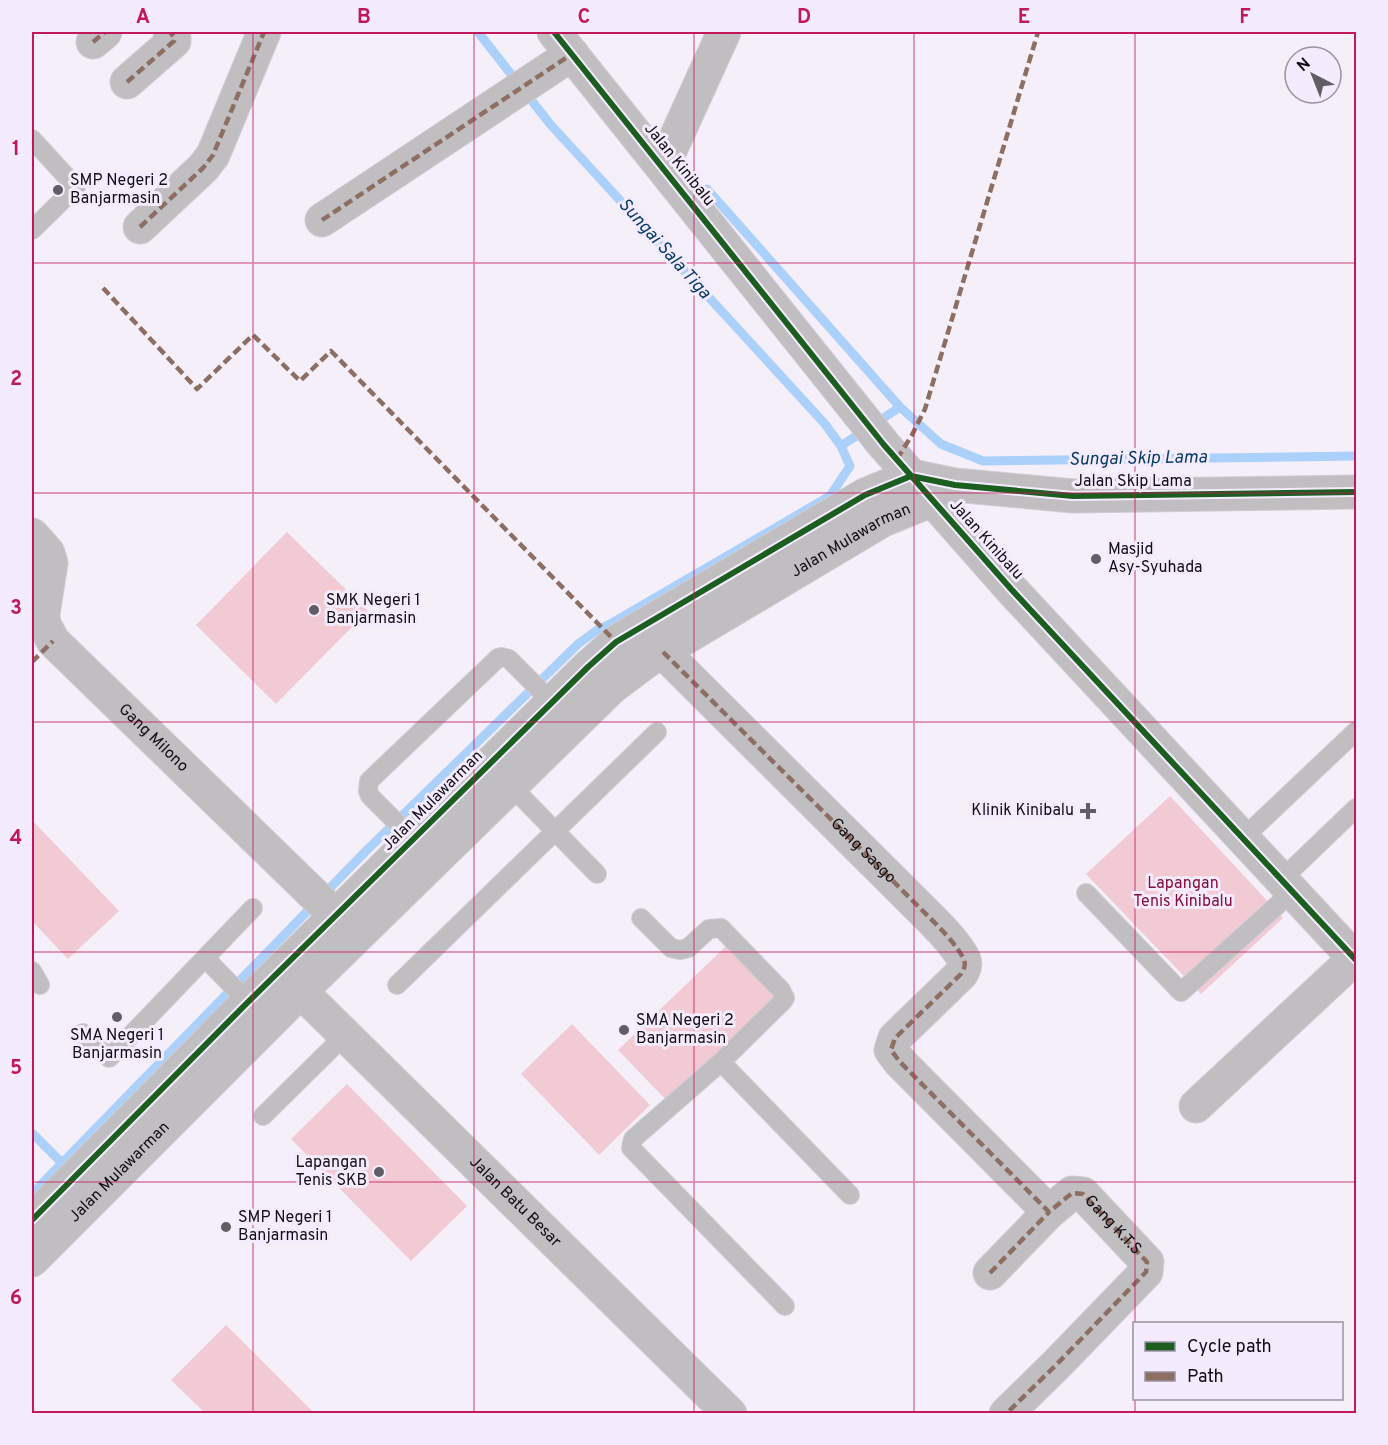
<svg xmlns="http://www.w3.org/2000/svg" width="1388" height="1445" font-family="Overpass,sans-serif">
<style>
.green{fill:#f1cad4}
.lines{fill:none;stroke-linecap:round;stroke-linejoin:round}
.stream{stroke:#abd0fa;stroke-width:9}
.service-casing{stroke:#d0ccd4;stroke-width:20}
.minor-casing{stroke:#d0ccd4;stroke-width:35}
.tertiary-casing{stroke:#d0ccd4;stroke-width:35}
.service{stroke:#c0bec0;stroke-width:18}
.minor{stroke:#c0bec0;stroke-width:33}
.tertiary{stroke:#c0bec0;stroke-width:33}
.quiet{stroke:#8d6e63;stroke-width:4.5;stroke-dasharray:9 4.5;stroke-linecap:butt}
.cycleway-casing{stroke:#f4ebfd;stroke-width:10}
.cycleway{stroke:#1b5e20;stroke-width:6}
.grid{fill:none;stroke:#c2185b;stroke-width:1.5;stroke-opacity:0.55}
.poi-dot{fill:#605d64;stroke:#f4ebfd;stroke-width:2}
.labels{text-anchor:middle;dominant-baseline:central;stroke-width:6;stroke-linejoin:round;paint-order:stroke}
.street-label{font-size:16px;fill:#110e14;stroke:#f4ebfd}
.poi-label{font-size:16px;fill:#110e14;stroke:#f4ebfd;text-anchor:start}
.park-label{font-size:16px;fill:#860e39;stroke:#f4ebfd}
.water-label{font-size:18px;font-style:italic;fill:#053b66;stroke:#f4ebfd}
.neatline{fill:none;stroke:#c2185b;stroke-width:2}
.grid-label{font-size:20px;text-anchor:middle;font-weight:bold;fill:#c2185b}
</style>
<rect width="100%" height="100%" fill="#f4eff9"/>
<!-- green -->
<path class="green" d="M287,532L368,611L276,704L196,625Z
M1170,796L1283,918L1201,994L1086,874Z
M32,820L119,911L68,959L32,921Z
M727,945L778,998L669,1103L618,1050Z
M572,1024L650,1105L599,1155L521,1074Z
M347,1084L467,1206L411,1261L291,1139Z
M226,1325L314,1413H205L171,1380Z"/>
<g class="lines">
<!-- stream -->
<path class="stream" d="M707,189L900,407L941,444L983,461L1356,456
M841,446L900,407
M32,1133L62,1163
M32,1194L365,852L578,644L597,630L612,623L830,496L850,466L841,446L825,424L550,124L478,32"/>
<!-- service casing -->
<g class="service-casing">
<path id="service" d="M32,139L76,187L32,230
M511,786L597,874
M1243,838L1356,731
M413,839L370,796L368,791L369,781L498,658L502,657L509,659L552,702
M1282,879L1356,808
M1086,893L1181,992L1293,891
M641,918L671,948L680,950L688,948L709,929L721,928L781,990L785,998L783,1001L721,1062L850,1195
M205,958L248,1002
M32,971L40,985
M397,985L657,732
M83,1033L109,1058L253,908
M721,1062L633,1139L631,1148L785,1306
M263,1116L344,1036"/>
</g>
<!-- minor casing -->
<g class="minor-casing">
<g id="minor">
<path d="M93,42L105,32"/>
<path d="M127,82L174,41V37L170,32"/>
<path d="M663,166L724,32"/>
<path d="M322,220L572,54"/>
<path d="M140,227L203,168L213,155L264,32"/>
<path id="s1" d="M32,535L48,553L51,563L43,614L44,624L53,641L336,916"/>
<path id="s2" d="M663,652L929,917C940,928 958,946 964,960C966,965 964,969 961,974L895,1038L891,1050L900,1062L1049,1212L1072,1193L1083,1194L1147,1262L1146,1272L1057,1364L1006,1414"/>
<path id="s3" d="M281,972L730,1414"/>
<path d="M1196,1106L1355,958"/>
<path d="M990,1273L1049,1212"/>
</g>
</g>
<!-- tertiary casing -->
<g class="tertiary-casing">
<g id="tertiary">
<path d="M554,32L884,445L1011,589L1356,960"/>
<path d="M32,1220L248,1002L588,667L616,642L865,495L911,476L955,485L1073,496L1356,492"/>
<path id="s4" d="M32,1260L300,992L612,687L648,660L883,520L932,500L949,489"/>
</g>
</g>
<!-- service -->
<use href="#service" class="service"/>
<!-- minor -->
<use href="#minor" class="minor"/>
<!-- tertiary -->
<use href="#tertiary" class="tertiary"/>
<!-- quiet -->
<path class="quiet" d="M93,42L105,32
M127,82L174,41V37L170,32
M322,220L572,54
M140,227L203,168L213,155L264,32
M103,288L197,389L253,335L300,381L331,351L616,642
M897,459L912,435L925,409L1038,32
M663,652L929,917C940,928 958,946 964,960C966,965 964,969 961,974L895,1038L891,1050L900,1062L1049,1212L1072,1193L1083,1194L1147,1262L1146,1272L1057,1364L1006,1414
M32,662L53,641
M990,1273L1049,1212"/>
<!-- cycleway casing -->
<g class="cycleway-casing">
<path id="cycleway" d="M554,32L884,445L1011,589L1356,960
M32,1220L248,1002L588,667L616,642L865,495L911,476L955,485L1073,496L1356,492"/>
</g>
<!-- cycleway -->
<use href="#cycleway" class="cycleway"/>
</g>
<!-- grid -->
<path class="grid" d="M253,32V1414M474,32V1414M694,32V1414M914,32V1414M1135,32V1324M32,263H1356M32,493H1356M32,722H1356M32,952H1356M32,1182H1356M1135,1398V1414"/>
<!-- markers -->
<g class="poi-dot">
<circle cx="58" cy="190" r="6"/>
<circle cx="1096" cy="559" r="6"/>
<circle cx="314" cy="610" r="6"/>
<path d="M1085 802h6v6h6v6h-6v6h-6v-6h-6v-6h6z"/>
<circle cx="117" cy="1017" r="6"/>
<circle cx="624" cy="1030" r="6"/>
<circle cx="379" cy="1172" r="6"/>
<circle cx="226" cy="1227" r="6"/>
</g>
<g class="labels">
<!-- street labels -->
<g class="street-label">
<text transform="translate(679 165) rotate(51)">Jalan Kinibalu</text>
<text x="1133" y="482">Jalan Skip Lama</text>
<text transform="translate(986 540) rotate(48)">Jalan Kinibalu</text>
<text stroke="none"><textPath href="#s4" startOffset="1096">Jalan Mulawarman</textPath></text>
<text stroke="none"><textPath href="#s1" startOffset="255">Gang Milono</textPath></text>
<text transform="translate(433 801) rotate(-45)">Jalan Mulawarman</text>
<text stroke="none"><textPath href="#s2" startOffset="282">Gang Sasgo</textPath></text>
<text stroke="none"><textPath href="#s4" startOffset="124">Jalan Mulawarman</textPath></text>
<text stroke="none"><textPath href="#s3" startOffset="328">Jalan Batu Besar</textPath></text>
<text stroke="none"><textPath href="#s2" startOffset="861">Gang K.T.S</textPath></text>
</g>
<!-- poi labels -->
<g class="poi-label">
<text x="70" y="181">SMP Negeri 2<tspan x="70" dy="18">Banjarmasin</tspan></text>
<text x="1108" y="550">Masjid<tspan x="1108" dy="18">Asy-Syuhada</tspan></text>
<text x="326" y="601">SMK Negeri 1<tspan x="326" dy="18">Banjarmasin</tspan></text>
<text x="1074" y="811" text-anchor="end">Klinik Kinibalu</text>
<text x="636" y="1021">SMA Negeri 2<tspan x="636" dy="18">Banjarmasin</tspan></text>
<text x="117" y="1036" text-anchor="middle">SMA Negeri 1<tspan x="117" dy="18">Banjarmasin</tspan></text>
<text x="367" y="1163" text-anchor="end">Lapangan<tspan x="367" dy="18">Tenis SKB</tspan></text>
<text x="238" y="1218">SMP Negeri 1<tspan x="238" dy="18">Banjarmasin</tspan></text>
</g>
<!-- park labels -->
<g class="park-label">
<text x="1183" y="884">Lapangan<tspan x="1183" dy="18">Tenis Kinibalu</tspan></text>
</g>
<!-- water labels -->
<g class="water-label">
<text transform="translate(664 249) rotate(48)">Sungai Sala Tiga</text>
<text transform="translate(1138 459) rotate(-1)">Sungai Skip Lama</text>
</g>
</g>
<!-- border -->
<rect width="1388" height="1445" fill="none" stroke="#f4ebfd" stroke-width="66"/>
<!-- legend -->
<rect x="1133" y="1322" width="210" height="78" fill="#f4ebfd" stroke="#9993a0" stroke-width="1.5"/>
<rect x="1145" y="1342" width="30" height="9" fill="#1b5e20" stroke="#9993a0" stroke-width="1.5"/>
<text x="1187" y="1352" font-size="18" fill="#110e14">Cycle path</text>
<rect x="1145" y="1372" width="30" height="9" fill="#8d6e63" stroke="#9993a0" stroke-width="1.5"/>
<text x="1187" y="1382" font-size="18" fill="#110e14">Path</text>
<!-- north arrow -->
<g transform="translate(1313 75) rotate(318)"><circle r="28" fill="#f4ebfd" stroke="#9993a0" stroke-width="1.5"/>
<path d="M0-4.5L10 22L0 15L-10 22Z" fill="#605d64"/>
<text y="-9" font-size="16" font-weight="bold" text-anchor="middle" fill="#110e14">N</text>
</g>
<rect x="33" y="33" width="1322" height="1379" class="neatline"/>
<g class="grid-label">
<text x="143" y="23">A</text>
<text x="364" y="23">B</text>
<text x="584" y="23">C</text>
<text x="804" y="23">D</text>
<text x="1024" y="23">E</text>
<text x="1245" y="23">F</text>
<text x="16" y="155">1</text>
<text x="16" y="385">2</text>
<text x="16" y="614">3</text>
<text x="16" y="844">4</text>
<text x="16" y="1074">5</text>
<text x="16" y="1304">6</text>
</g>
</svg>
